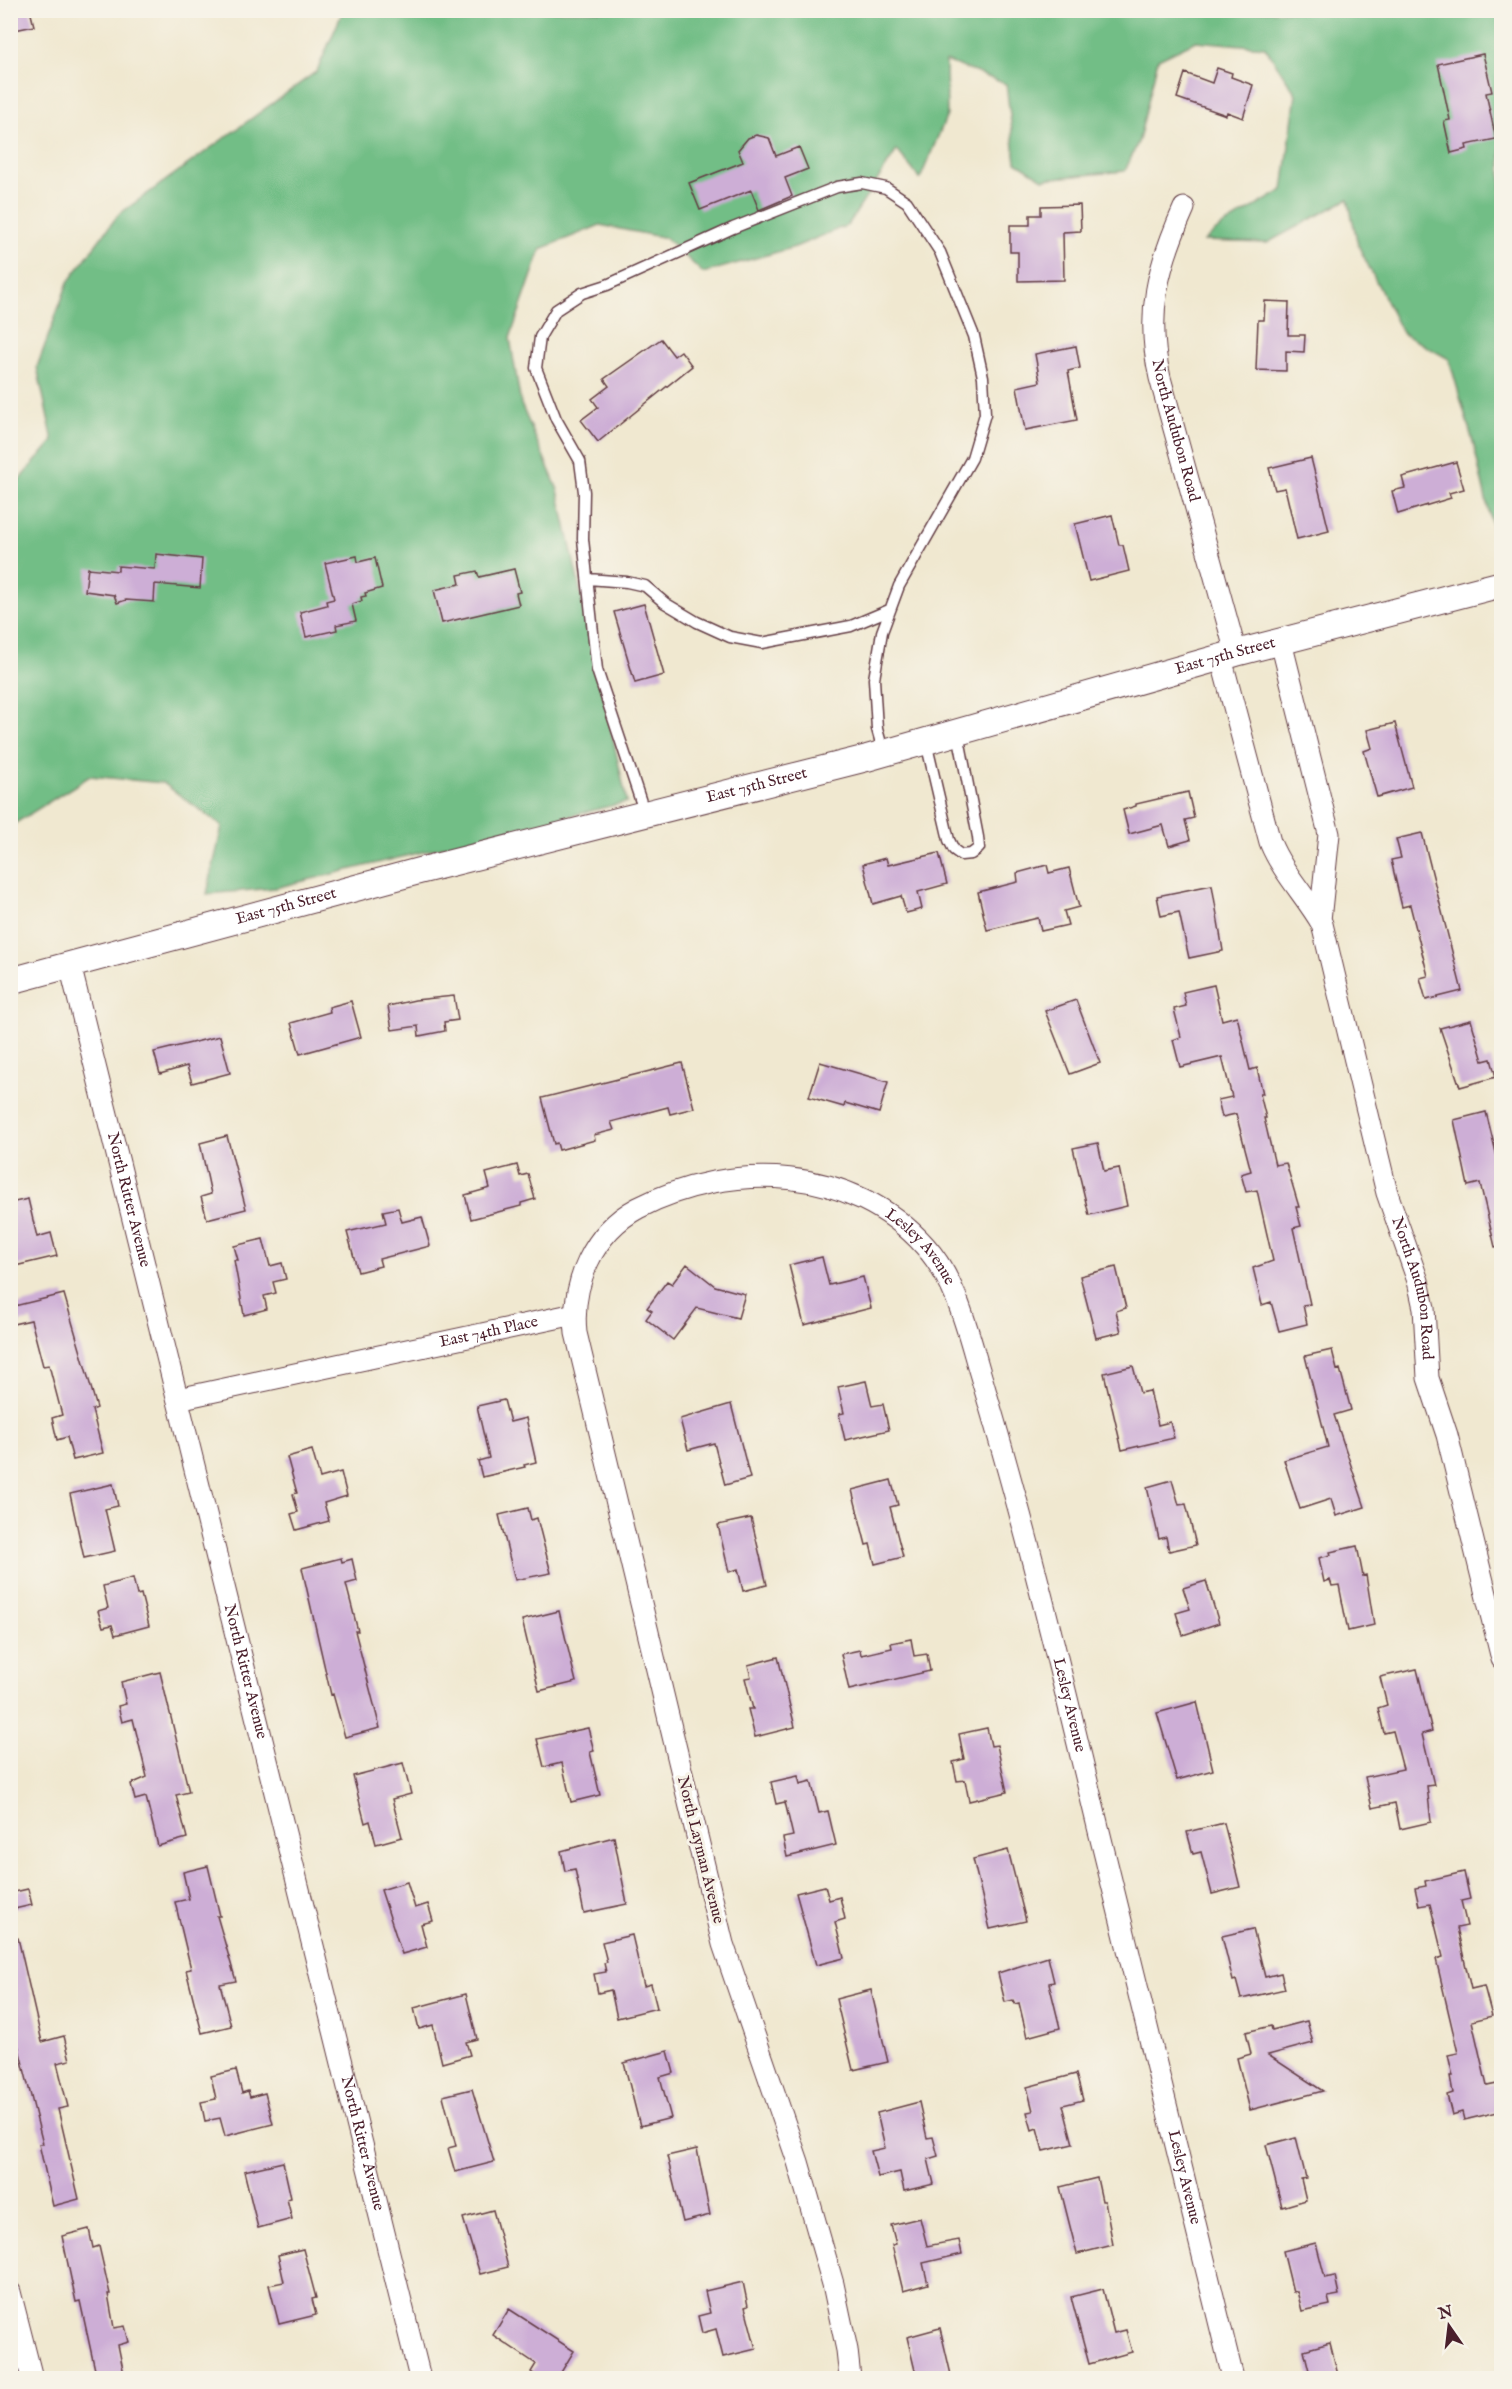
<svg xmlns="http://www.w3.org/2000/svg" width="1512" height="2389" font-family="'IM FELL English',serif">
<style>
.forest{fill:#72be86;stroke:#5e6e58;stroke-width:1.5}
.building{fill:#cdaed6}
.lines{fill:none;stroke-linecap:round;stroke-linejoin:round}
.service-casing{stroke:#633d44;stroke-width:13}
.minor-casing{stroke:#633d44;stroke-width:23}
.tertiary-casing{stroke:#633d44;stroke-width:28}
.service{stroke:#fff;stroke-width:10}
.minor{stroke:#fff;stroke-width:21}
.tertiary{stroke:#fff;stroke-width:26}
.labels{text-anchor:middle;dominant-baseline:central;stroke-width:6;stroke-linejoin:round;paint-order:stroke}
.street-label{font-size:16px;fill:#4a1f2b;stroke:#f7f3e8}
</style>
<rect width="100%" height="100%" fill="#f7f3e8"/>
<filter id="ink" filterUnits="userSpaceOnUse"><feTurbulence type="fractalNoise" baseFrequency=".0167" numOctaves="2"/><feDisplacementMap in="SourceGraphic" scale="12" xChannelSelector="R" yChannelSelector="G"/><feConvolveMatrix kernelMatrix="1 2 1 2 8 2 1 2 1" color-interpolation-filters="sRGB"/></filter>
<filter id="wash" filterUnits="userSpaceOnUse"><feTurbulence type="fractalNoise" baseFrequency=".008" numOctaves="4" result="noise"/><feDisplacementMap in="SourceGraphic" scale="24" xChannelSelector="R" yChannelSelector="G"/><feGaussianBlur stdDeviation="1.35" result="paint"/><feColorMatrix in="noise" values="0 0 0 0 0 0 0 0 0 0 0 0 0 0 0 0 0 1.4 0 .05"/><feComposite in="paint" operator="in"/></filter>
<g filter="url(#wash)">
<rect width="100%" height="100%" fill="#f0e8d0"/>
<!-- forest -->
<path class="forest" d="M343,11H1501V553L1498,552L1473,442L1449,359L1402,333L1358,245L1348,199L1267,243L1204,241L1222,226L1283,190L1296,94L1265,47L1196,41L1158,59L1139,140L1125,171L1043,179L1016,162L1006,84L946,61L947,115L920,179L897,150L848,225L795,247L703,273L666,238L600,225L541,249L510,338L521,404L558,490L627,802L275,888L207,894L222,826L163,783L90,776L11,826V489L53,441L37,367L68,282L118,215L317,71Z"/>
<g id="blocks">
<!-- building -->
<path class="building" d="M10,10H30L34,26L10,31Z
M1483,54L1492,92L1486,93L1496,139L1466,145L1467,149L1451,153L1444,121L1450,120L1438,64Z
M1217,68L1232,73L1231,77L1253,85L1243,118L1227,112L1226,115L1177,98L1185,73L1212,83Z
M756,135L769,138L776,156L799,147L808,169L785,178L792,196L759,210L751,190L700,210L689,183L743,162L738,150L748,138Z
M1080,205L1081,231L1063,232L1064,280L1018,281V252H1010V225H1030V215H1041V206Z
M1265,301L1289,302L1288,335H1305L1304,352L1286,351V371L1256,370L1258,320H1264Z
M661,339L674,356L681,351L692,366L598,442L581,420L598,407L592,399L609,386L604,379Z
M1076,346L1080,368L1068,371L1077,420L1025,430L1017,387L1040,382L1035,354Z
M1311,458L1329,531L1297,539L1285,488L1275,490L1269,468Z
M1456,462L1464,489L1449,493L1451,498L1398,514L1392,491L1405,488L1402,477Z
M1112,515L1119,545H1123L1129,571L1089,581L1075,524Z
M156,554L202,559L200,588L155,584L154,602L126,600L117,603L114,595L85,591L88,568L118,571V566L155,569Z
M357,556L358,562L375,558L382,588L365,593L366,596L361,597L362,601L352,604L356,621L336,625L337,630L306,637L300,612L327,605L326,601L334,599L325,563Z
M514,569L520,592L516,593L519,605L442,623L434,590L460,584L458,575L477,571L479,577Z
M644,604L664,675L635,683L614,612Z
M1395,723L1412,787L1377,797L1364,751L1372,748L1367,730Z
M1188,792L1194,818L1185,820L1190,840L1169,846L1163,825L1129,834L1123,810L1136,806V804Z
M1422,833L1462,991L1426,1000L1420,978L1428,976L1410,905L1402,907L1391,860L1401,858L1396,839Z
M939,853L947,884L918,892L922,909L906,913L901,896L873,904L863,864L886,858L888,865Z
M1047,865L1049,873L1069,868L1079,907L1064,911L1068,925L1041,931L1038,918L987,930L978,892L1018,882L1017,873Z
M1212,885L1223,951L1189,958L1179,912L1161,916L1157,896Z
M1214,985L1222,1020L1237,1016L1250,1070L1257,1068L1263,1094H1260L1266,1118H1264L1275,1165L1286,1163L1299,1207H1296L1301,1226L1293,1228L1310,1304L1303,1305L1307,1324L1279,1331L1271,1302L1262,1305L1253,1268L1273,1261L1257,1190L1246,1192L1241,1174L1251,1171L1236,1114L1222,1117L1218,1100L1232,1097L1222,1057L1180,1067L1173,1040L1181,1037L1174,1009L1186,1006L1183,992Z
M454,996L458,1020L444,1022L445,1031L419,1036L418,1026L392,1030L388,1006L415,1000Z
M1076,1000L1100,1063L1070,1074L1045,1011Z
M351,1001L361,1037L300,1054L291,1023L330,1012L329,1007Z
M1471,1020L1483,1061L1491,1059L1496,1077L1460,1087L1440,1028Z
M220,1036L230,1073L192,1083L187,1066L160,1074L154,1052Z
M820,1062L888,1082L879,1113L845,1103L844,1107L809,1097Z
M682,1063L694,1108L670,1114L668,1107L611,1122L614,1130L594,1135L595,1140L559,1150L557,1143L554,1144L542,1098Z
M1486,1112L1502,1177V1246L1495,1247L1480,1183L1468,1186L1454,1120Z
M227,1136L246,1209L207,1219L201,1197L211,1194L200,1143Z
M1098,1143L1104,1171L1119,1168L1127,1206L1089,1215L1073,1148Z
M517,1165L520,1176L528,1174L535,1199L521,1203V1206L471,1219L465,1195L490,1188L486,1173Z
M28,1199L37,1237L51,1233L57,1256L15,1266L13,1260H10V1203Z
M398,1208L402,1222L422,1217L430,1246L379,1259L381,1266L358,1272L347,1232L386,1223L383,1211Z
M263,1239L270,1266L282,1263L286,1279L273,1282L276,1293L264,1296L267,1309L244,1315L234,1260H238L234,1246Z
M822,1257L829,1285L863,1277L871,1308L804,1325L789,1265Z
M687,1264L715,1286L745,1294L738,1318L697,1308L673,1340L646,1319L652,1311L647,1308L667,1281L672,1284Z
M1116,1267L1126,1308L1116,1311L1121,1332L1096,1338L1080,1276Z
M64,1294L97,1408L92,1410L103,1453L73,1460L67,1437L57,1440L52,1418L62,1415L49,1365L43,1366L31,1320L13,1324L10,1314V1307Z
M1332,1350L1337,1370L1340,1369L1351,1410L1334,1415L1365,1507L1336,1516L1331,1499L1300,1509L1284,1460L1328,1447L1305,1356Z
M1133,1366L1140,1393L1150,1391L1158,1425L1170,1422L1174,1438L1122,1450L1104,1373Z
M866,1381L872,1406L883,1404L889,1430L845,1440L839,1414L844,1413L838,1387Z
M504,1400L510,1422L526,1418L536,1462L524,1465L525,1467L482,1477L478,1461L489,1458L477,1406Z
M731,1404L750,1478L725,1485L714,1443L688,1450L680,1419Z
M312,1450L320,1478L341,1472L347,1496L324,1503L329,1521L296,1530L291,1514L298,1512L293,1494L297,1493L287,1457Z
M891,1480L898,1505L890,1507L903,1557L875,1564L870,1544L866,1545L852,1490Z
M1172,1480L1179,1505L1186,1504L1196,1545L1169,1551L1166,1537L1159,1539L1147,1487Z
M113,1484L118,1506L105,1509L115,1551L84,1558L70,1494Z
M528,1508L531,1520L537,1518L551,1573L515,1580L499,1515Z
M751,1518L767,1585L743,1591L738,1569L729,1572L718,1525Z
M1357,1546L1363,1576L1366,1575L1374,1625L1348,1631L1339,1585L1332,1586L1330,1580L1324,1582L1319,1558L1331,1555L1330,1552Z
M341,1558L342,1562L352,1559L357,1581L346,1584L358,1631H355L380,1728L345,1737L333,1694L331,1695L302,1568Z
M133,1578L137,1595L141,1594L149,1626L115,1635L112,1625L103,1627L98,1611L108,1608L103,1586Z
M1206,1581L1219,1623L1183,1635L1176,1613L1190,1609L1183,1588Z
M559,1611L576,1682L539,1691L522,1620Z
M911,1639L914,1656L927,1654L930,1671L849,1690L841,1654L860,1650L861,1655L892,1648L891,1643Z
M778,1657L795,1727L755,1737L748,1709H753L745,1678L751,1677L748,1665Z
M1417,1669L1432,1731L1422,1734L1434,1785L1427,1786L1431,1822L1400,1829L1395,1803L1372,1808L1365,1777L1403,1769L1393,1731L1384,1733L1378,1708L1387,1705L1380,1677Z
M160,1672L189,1792L176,1795L187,1838L158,1846L146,1797L135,1800L131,1784L147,1777L133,1719L122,1722L118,1706L126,1704L121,1682Z
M1197,1702L1213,1770L1177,1780L1157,1713Z
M588,1728L594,1751L590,1752L600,1795L571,1802L562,1763L544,1767L537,1739Z
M987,1728L991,1746L997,1745L1007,1792L969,1801L965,1780L957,1781L953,1762L964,1759L959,1734Z
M403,1763L411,1794L392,1799L402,1837L376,1844L370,1821L365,1823L353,1776Z
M798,1776L800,1784L811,1781L819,1813L828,1811L836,1845L787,1857L783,1838L793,1836L785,1802L776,1804L771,1782Z
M1224,1823L1240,1887L1212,1894L1201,1852L1193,1854L1187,1832Z
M614,1837L627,1904L584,1913L575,1869L565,1871L561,1851Z
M1008,1850L1026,1921L990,1929L973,1859Z
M208,1866L220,1916H217L236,1981L220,1984L231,2026L202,2033L186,1970L191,1969L175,1902L189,1899L183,1872Z
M1464,1872L1470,1899L1461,1901L1467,1926L1457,1928L1471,1989L1484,1986L1492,2016L1472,2021L1487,2086L1502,2083V2111L1464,2120L1462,2112L1452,2115L1447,2095L1453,2093L1450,2076H1453L1448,2055L1458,2053L1436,1959L1443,1957L1430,1904L1419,1906L1415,1888L1426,1886L1425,1881Z
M407,1882L415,1908L428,1904L433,1921L421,1924L427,1947L402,1954L381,1890Z
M825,1886L829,1900L840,1897L845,1919L835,1922L844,1958L816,1965L796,1893Z
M28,1889L32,1905L10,1910V1893Z
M1253,1929L1265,1977L1281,1973L1285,1989L1241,1999L1236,1980L1233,1981L1222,1936Z
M632,1935L644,1986L651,1984L657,2008L617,2018L611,1990L598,1993L594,1974L606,1972L604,1963L607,1962L602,1942Z
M18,1938L42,2042L64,2036L70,2060L57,2063L68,2107L58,2109L79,2199L53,2206L39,2144H43L10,2013V1939Z
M1048,1957L1054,1982L1049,1983L1060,2028L1027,2037L1019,2003L1015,2004L1013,2000L1005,2002L998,1973Z
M871,1990L888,2062L853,2070L836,1999Z
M466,1994L477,2039L466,2042L470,2055L442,2063L433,2025L419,2029L414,2008Z
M1307,2021L1313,2043L1268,2055L1323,2091L1250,2110L1237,2058L1251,2054L1246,2032L1271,2026L1272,2030Z
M668,2051L674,2073L660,2077L671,2118L640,2126L624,2063Z
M236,2070L242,2093L248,2091L250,2097L265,2093L273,2124L225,2136L220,2118L205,2121L201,2102L216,2099L211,2076Z
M1076,2074L1083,2100L1063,2105L1073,2144L1043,2151L1037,2128L1032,2130L1027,2112L1033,2111L1027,2087Z
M472,2089L494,2162L455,2172L448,2148L456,2146L443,2096Z
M919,2102L927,2138L933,2137L938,2156L928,2159L934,2184L904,2191L900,2172L878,2177L871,2151L885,2148L877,2113Z
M1296,2137L1306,2178L1301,2179L1306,2200L1282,2207L1266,2145Z
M697,2149L710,2215L683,2222L667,2156Z
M283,2162L291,2198L287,2199L292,2219L258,2228L244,2171Z
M1097,2178L1102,2201H1105L1113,2245L1077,2254L1060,2187Z
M493,2210L508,2267L480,2274L463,2218Z
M920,2218L927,2246L959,2240L962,2254L923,2263L928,2284L903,2291L892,2245L896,2244L891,2225Z
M89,2229L93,2248L99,2246L110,2294H108L114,2328L125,2326L129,2342L118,2345L125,2379H97L80,2301L76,2302L62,2236Z
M1316,2243L1325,2278L1335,2276L1339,2295L1328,2297L1330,2305L1302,2311L1297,2291L1293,2292L1283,2251Z
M303,2249L316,2298L312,2299L316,2315L279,2324L269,2285L284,2282L278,2255Z
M743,2282L748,2306L745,2307L756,2349L723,2357L716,2329L702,2333L698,2316L710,2313L705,2291Z
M1103,2289L1114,2333L1126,2330L1132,2352L1089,2364L1071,2297Z
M509,2309L574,2351L557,2379H541L531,2372L536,2364L493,2335Z
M940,2328L952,2379H917L907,2337Z
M1330,2343L1339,2379H1311L1304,2350Z"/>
</g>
</g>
<g filter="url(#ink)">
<use href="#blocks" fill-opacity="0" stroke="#633d44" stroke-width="1.5"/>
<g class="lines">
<!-- service casing -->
<g class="service-casing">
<path id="service" d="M588,579L627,582L645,586L665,603L697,622L730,637L762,643L851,626L889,610
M926,742L949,840L954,850L961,855L971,854L979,848L978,837L958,733
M645,814L597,670L583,539L584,492L580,461L556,419L536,368L540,337L556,310L582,293L607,285L733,228L814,196L837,187L862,183L886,188L907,202L940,252L974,336L983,377L985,414L972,458L899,586L882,632L874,679L877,729L884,754"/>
</g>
<!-- minor casing -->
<g class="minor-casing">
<g id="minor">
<path id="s1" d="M1184,208C1158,266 1145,313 1160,378L1236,653"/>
<path d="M1281,642L1329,834L1320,920"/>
<path id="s2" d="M1221,658L1270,842C1282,872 1306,896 1322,924L1387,1193L1418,1281L1424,1308L1428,1378L1447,1435L1502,1659"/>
<path id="s3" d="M70,965L420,2378"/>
<path id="s4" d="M178,1399L575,1314"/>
<path d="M10,2292L32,2378"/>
<path id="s5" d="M850,2378L847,2350L833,2284L798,2162L723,1944L576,1333C571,1284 593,1232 638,1208C731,1160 853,1165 925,1246C957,1282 967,1329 980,1373C992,1413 1003,1452 1014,1492C1045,1603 1071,1715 1098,1827C1143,2011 1188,2195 1233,2378"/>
</g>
</g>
<!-- tertiary casing -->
<g class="tertiary-casing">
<g id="tertiary">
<path id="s6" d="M10,981L419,871L867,758L1236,653L1502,584"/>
</g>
</g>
<!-- service -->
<use href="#service" class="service"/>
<!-- minor -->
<use href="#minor" class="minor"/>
<!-- tertiary -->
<use href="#tertiary" class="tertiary"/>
</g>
</g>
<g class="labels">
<!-- street labels -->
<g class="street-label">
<text stroke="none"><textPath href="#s1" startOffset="230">North Audubon Road</textPath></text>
<text stroke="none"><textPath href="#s6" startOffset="1258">East 75th Street</textPath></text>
<text stroke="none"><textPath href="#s6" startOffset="772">East 75th Street</textPath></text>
<text stroke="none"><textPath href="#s6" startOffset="286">East 75th Street</textPath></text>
<text stroke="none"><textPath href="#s3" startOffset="242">North Ritter Avenue</textPath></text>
<text stroke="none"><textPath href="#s5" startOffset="1538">Lesley Avenue</textPath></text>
<text stroke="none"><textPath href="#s2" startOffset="664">North Audubon Road</textPath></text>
<text stroke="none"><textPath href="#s4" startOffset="318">East 74th Place</textPath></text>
<text stroke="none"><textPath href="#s3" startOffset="728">North Ritter Avenue</textPath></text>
<text stroke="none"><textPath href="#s5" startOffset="2024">Lesley Avenue</textPath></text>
<text transform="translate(700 1850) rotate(76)">North Layman Avenue</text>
<text stroke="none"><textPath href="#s3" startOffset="1214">North Ritter Avenue</textPath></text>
<text stroke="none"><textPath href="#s5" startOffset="2510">Lesley Avenue</textPath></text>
</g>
</g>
<!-- margin -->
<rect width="1512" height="2389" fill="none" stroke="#f7f3e8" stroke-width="36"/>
<!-- north arrow -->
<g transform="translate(1449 2326) rotate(346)" stroke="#f7f3e8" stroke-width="4.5" paint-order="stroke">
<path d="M0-4.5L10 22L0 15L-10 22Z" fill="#4a1f2b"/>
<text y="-9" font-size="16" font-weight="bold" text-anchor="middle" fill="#4a1f2b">N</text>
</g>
</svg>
